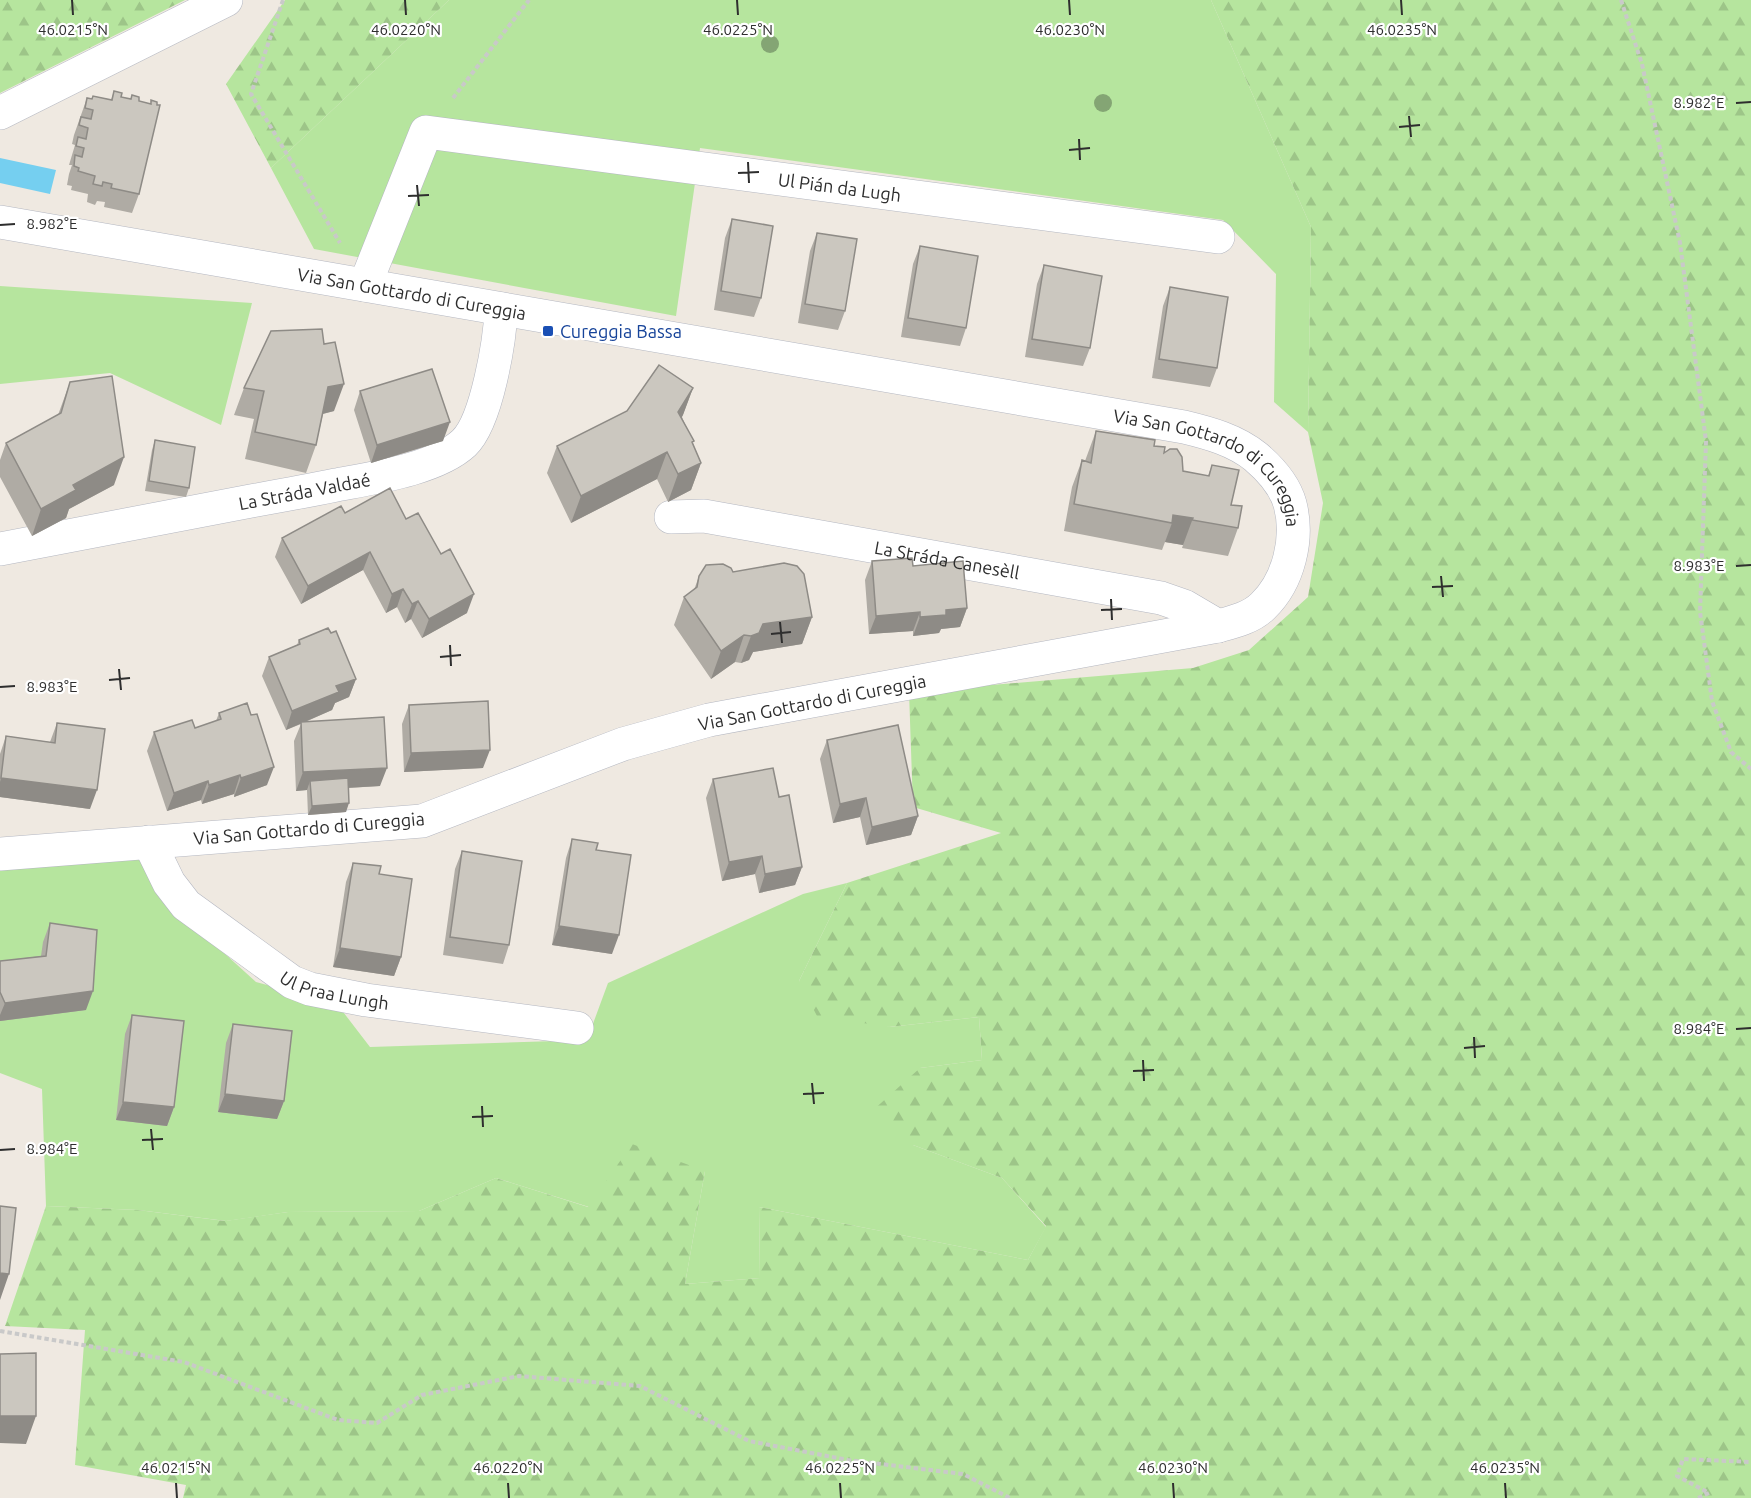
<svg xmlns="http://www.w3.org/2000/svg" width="1751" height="1498" font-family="Ubuntu,sans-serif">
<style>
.grass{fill:#b6e59e}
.forest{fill:url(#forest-firs)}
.water{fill:#75cff0}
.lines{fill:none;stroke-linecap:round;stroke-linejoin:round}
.minor-casing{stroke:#b4b7c1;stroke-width:34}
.tertiary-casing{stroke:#b4b7c1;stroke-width:34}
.path{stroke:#c9c9c9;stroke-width:4;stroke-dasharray:4.5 3;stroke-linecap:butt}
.minor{stroke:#fff;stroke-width:33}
.tertiary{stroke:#fff;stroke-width:33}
.tree{fill:#84a574}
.wall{fill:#afaba4}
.shaded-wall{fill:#8e8b86}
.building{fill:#cbc7bf;stroke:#8e8b86;stroke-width:1.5}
.ticks{fill:none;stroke:#2e2e2e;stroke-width:2}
.transit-dot{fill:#1a4fb4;stroke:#fff;stroke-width:2}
.labels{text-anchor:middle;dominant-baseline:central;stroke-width:4.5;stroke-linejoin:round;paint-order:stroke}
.street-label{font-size:18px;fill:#2e2e2e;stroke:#fff}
.transit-label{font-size:18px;fill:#164399;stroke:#fff;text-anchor:start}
.ticks-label{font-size:15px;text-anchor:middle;fill:#2e2e2e;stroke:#fff;stroke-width:4.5;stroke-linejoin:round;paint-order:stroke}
</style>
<defs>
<pattern id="forest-firs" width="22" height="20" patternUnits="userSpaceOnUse" patternTransform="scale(1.5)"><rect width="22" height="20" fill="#b6e59e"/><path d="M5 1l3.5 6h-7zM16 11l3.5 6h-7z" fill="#9dc588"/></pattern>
</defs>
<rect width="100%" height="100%" fill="#efe9e1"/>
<!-- grass -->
<path class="grass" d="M449,0H1211L1311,227L1308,432L1274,402L1276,274L1223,220L700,148L676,316L314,249L271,168Z
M0,286L252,303L221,425L110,373L0,384Z
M128,836L159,894L256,982L337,1004L370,1047L587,1040L608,983L803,894L847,883L799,981L889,1027L979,1017L982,1060L920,1068L913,1145L1002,1178L1046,1227L1028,1260L759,1207L760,1278L685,1284L705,1171L589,1207L496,1178L419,1211L288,1212L226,1221L138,1210L46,1206L42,1089L0,1073V847Z"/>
<!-- forest -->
<path class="forest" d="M0,0H185L0,93Z
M285,0H449L271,168L226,84Z
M1211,0H1751V1498H183L186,1485L75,1465L85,1330L5,1326L46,1206L138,1210L225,1221L288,1212L419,1211L496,1178L588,1207L632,1144L705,1171L685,1284L760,1278L759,1207L1028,1260L1046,1226L1002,1178L913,1145L871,1112L920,1068L982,1060L979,1017L889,1027L817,1016L799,981L847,883L1001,833L913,807L909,692L1193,668L1249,650L1308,597L1323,503L1308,432L1311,227Z"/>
<!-- water -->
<path class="water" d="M0,158L56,170L50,194L0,183Z"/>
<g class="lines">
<!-- minor casing -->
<g class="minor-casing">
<g id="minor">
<path id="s1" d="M365,285L426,132L1218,237"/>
<path id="s2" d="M671,517L704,516L1161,598L1184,606L1218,626"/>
<path id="s3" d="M0,549C84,533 167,517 251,501C279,496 307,491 336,485C373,478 436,469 464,443C487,421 500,340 501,309"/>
<path id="s4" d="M149,842L169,883L186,905L292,982L310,989L366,1000L577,1028"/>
</g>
</g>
<!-- tertiary casing -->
<g class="tertiary-casing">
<g id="tertiary">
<path d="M0,113L226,0"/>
<path id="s5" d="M0,222L1184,427C1209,433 1235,440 1256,457C1270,469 1285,486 1290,504C1299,538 1289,581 1263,606C1251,618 1233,622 1218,626L709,720L623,744L422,821L0,854"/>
</g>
</g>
<!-- path -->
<path class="path" d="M283,0L251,94L340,243
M1621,0L1642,64L1680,243L1706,441L1700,612L1712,701L1731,752L1751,769
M453,98L529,0
M0,1331L184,1362L338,1420L377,1423L422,1395L519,1376L640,1386L749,1441L848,1460L963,1474L1010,1498
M1698,1498L1709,1493L1677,1476L1683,1459L1751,1462"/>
<!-- minor -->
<use href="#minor" class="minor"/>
<!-- tertiary -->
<use href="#tertiary" class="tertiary"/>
</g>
<!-- trees -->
<g class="tree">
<circle cx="770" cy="44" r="9"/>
<circle cx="1103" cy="103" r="9"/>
</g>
<!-- wall -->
<path class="wall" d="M114,91L121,97L150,104L151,100L139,194L132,213L104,207L105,202L97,201L95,205L87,202L88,194L71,190L72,186L67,185L69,174L72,165H69L75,145L72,144L74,135L87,98L111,100Z
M732,219L761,298L754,317L714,310L725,238Z
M817,233L845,311L838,330L798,323L810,251Z
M920,246L966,328L960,346L901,337L913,264Z
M1044,265L1090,348L1083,366L1025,357L1037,284Z
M1170,287L1217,368L1210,387L1152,378L1163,306Z
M271,331L334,411L323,414L316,445L306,473L245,459L254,419L234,415L244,388Z
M70,382L114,485L69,509L66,518L32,536L0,477V460L6,443L58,415Z
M693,388L682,417L701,463L691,490L668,502L657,479L571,523L547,473L557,446Z
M360,391L443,441L371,463L354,410Z
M1096,431L1154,446L1164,453L1183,471L1208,476L1212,465L1231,505L1238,528L1228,556L1182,548L1183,545L1165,542L1162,550L1064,531L1072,487L1082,460L1085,461Z
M155,440L189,488L186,497L145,491L152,450Z
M345,513L406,519L467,613L422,638L411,619L405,623L397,607L386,613L363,570L301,604L275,557L282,538Z
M872,561L913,566L967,608L960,627L941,629L939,633L913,636V631L869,634L865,580Z
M733,572L812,617L802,644L753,652L749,660L741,663L735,662L711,679L674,625L684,597L694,590L699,576Z
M299,640L356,679L349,697L335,703L332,710L305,722L380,786L348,788L346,812L308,815L307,790L296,791L294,741L301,724L286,730L262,676L269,657L297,645Z
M409,705L483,768L404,772L402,724Z
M219,713L267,785L234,797V794L202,804L201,800L167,811L147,751L154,732L195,728L216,721Z
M57,723L90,809L0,797V754L6,736L50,742Z
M827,740L918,816L911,835L866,845L860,817L833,823L820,759Z
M713,779L779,797L802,867L795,885L759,893L755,874L722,881L706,798Z
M572,839L596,850L612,954L552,945L566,858Z
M462,851L509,945L503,964L443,955L455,869Z
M353,863L379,874L401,957L394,976L333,967L346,882Z
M50,923L86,1010L0,1021V961L41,956L43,942Z
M132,1015L174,1107L167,1126L116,1120L125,1034Z
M233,1024L284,1101L277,1119L218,1112L226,1043Z"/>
<!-- shaded-wall -->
<path class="shaded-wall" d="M344,384L334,411L318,415L328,387Z
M693,388L683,415L668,439L678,412Z
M450,422L443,441L371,463L377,445Z
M667,452L657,479L571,523L581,496Z
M124,457L114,485L69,509L66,518L32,536L41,509L73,485Z
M701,463L691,490L668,502L678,474Z
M1173,515L1193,518L1183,545L1165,542L1172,523Z
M370,552L363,570L301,604L308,586Z
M403,589L397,607L386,613L392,594Z
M474,594L467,613L422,638L429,619Z
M418,601L411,619L405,623L412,604Z
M967,608L960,627L941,629L939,633L913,636L920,617L946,610Z
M920,612L913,631L869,634L876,616Z
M812,617L802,644L753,652L749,660L741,663L751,636L763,624Z
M744,635L735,662L711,679L721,651Z
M356,679L349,697L335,703L332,710L286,730L292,711L336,686Z
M490,750L483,768L404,772L411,753Z
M274,767L267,785L234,797L241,778Z
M387,768L380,786L310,790V781L307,790L296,791L303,772Z
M240,775L234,794L202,804L209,785Z
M1,778L97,790L90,809L0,797V782Z
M208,781L201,800L167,811L174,793Z
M866,798L860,817L833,823L840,804Z
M349,803L346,812L308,815L312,806Z
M918,816L911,835L866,845L872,827Z
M762,856L755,874L722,881L729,862Z
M802,867L795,885L759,893L765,874Z
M559,926L619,935L612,954L552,945Z
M340,948L401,957L394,976L333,967Z
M93,991L86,1010L0,1021V1015L5,1003Z
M225,1094L284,1101L277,1119L218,1112Z
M123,1102L174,1107L167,1126L116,1120Z
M0,1273L9,1274L0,1300Z
M0,1416H36L26,1444L0,1443Z"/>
<!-- building -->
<path class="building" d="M114,91L122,93L121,97L131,99L132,95L139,97V101L151,104V100L157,102V105H160L139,194L111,188L112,184L103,182L102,186L93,184L95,176L78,171L79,168L74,166L75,155L82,157L84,148L76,146L78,137L86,139L88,128L79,125L81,117L91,119L93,110L85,108L87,98L92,99L93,96L112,100Z
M732,219L773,226L761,298L721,291Z
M817,233L857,239L845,311L805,304Z
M920,246L978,256L966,328L908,318Z
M1044,265L1102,276L1090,348L1032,339Z
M1170,287L1228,297L1217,368L1159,359Z
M322,329L324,344L335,342L344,384L328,387L316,445L255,432L264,391L244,388L271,331Z
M659,365L693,388L678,412L694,441L692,442L701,463L678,474L667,452L581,496L557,446L627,411Z
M432,369L450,422L377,445L360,391Z
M112,376L124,457L73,485L76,490L41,509L6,443L61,413L70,382Z
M1096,431L1155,440L1154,446L1165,447L1164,453L1170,449H1177L1182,457L1183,471L1209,476L1212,465L1239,470L1231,505L1242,506L1238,528L1192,520L1193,518L1173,515L1172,523L1074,504L1082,460L1091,463Z
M155,440L195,447L189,488L149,481Z
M390,488L406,519L418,513L441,554L450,549L474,594L429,619L418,601L412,604L403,589L392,594L370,552L308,586L282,538L341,506L345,513Z
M912,558L913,566L963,561L967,608L946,610V615L920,617V612L876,616L872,561Z
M784,563L797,566L804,574L812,617L763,624L759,633L751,636L744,635L721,651L684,597L697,587L699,576L706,565L723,564L731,568L733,572Z
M328,628L331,633L336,631L356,679L336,686L339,692L292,711L269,657L300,644L299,640Z
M488,701L490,750L411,753L409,705Z
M247,703L251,715L257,714L274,767L241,778L240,775L209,785L208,781L174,793L154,732L192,720L195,728L221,719L219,713Z
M384,717L387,768L303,772L301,722Z
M57,723L105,729L97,790L1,778L6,736L55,743Z
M898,725L918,816L872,827L866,798L840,804L827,740Z
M773,768L779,797L789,795L802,867L765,874L762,856L729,862L713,779Z
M348,778L349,803L312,806L310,781Z
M572,839L598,843L596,850L631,855L619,935L559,926Z
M462,851L522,861L509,945L450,937Z
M353,863L381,866L379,874L412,879L401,957L340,948Z
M50,923L97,930L93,991L5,1003L0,992V961L46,956Z
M132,1015L184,1021L174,1107L123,1102Z
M233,1024L292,1031L284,1101L225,1094Z
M0,1206L16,1208L9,1274L0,1273Z
M36,1353V1416H0V1354Z"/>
<!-- ticks -->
<path class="ticks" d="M72,0L73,15M405,0L406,15M737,0L738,15M1069,0L1070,15M1401,0L1402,15M1736,103L1751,102M1409,116L1411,137M1399,127L1420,125M1079,139L1080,160M1069,150L1090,148M748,162L749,183M738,173L759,172M417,185L419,206M408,196L429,195M0,225L15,224M1736,566L1751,565M1441,576L1443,597M1432,587L1453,586M1111,599L1112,620M1101,610L1122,609M780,622L782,643M771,634L791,632M450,645L451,666M440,657L461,655M119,669L121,690M109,680L130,678M0,687L15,686M1736,1029L1751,1028M1474,1037L1475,1058M1464,1048L1485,1046M1143,1060L1144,1081M1133,1071L1154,1070M812,1083L814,1104M803,1094L824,1093M482,1106L483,1127M472,1117L493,1116M151,1129L153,1150M142,1140L163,1139M0,1150L15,1149M176,1483L177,1498M508,1483L509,1498M840,1483L841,1498M1173,1483L1174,1498M1505,1483L1506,1498"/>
<!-- markers -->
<rect class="transit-dot" x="542" y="325" width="12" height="12" rx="3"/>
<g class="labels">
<!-- street labels -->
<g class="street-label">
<text stroke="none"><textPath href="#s1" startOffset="582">Ul Pián da Lugh</textPath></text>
<text stroke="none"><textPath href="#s5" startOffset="418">Via San Gottardo di Cureggia</textPath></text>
<text stroke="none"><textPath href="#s5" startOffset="1246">Via San Gottardo di Cureggia</textPath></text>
<text stroke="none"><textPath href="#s3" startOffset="310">La Stráda Valdaé</textPath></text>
<text stroke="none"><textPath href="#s2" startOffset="280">La Stráda Canesèll</textPath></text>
<text transform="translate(812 702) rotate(-11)">Via San Gottardo di Cureggia</text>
<text transform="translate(309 828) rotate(-5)">Via San Gottardo di Cureggia</text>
<text stroke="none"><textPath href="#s4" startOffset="248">Ul Praa Lungh</textPath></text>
</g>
<!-- transit labels -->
<g class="transit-label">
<text x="560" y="331">Cureggia Bassa</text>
</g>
</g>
<g class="ticks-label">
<text x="73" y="35">46.0215°N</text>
<text x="406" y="35">46.0220°N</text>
<text x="738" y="35">46.0225°N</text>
<text x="1070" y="35">46.0230°N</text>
<text x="1402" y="35">46.0235°N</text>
<text x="1699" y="108">8.982°E</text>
<text x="52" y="229">8.982°E</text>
<text x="1699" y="571">8.983°E</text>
<text x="52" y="692">8.983°E</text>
<text x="1699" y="1034">8.984°E</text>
<text x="52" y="1154">8.984°E</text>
<text x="176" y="1473">46.0215°N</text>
<text x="508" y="1473">46.0220°N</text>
<text x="840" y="1473">46.0225°N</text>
<text x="1173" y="1473">46.0230°N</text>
<text x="1505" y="1473">46.0235°N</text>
</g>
</svg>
